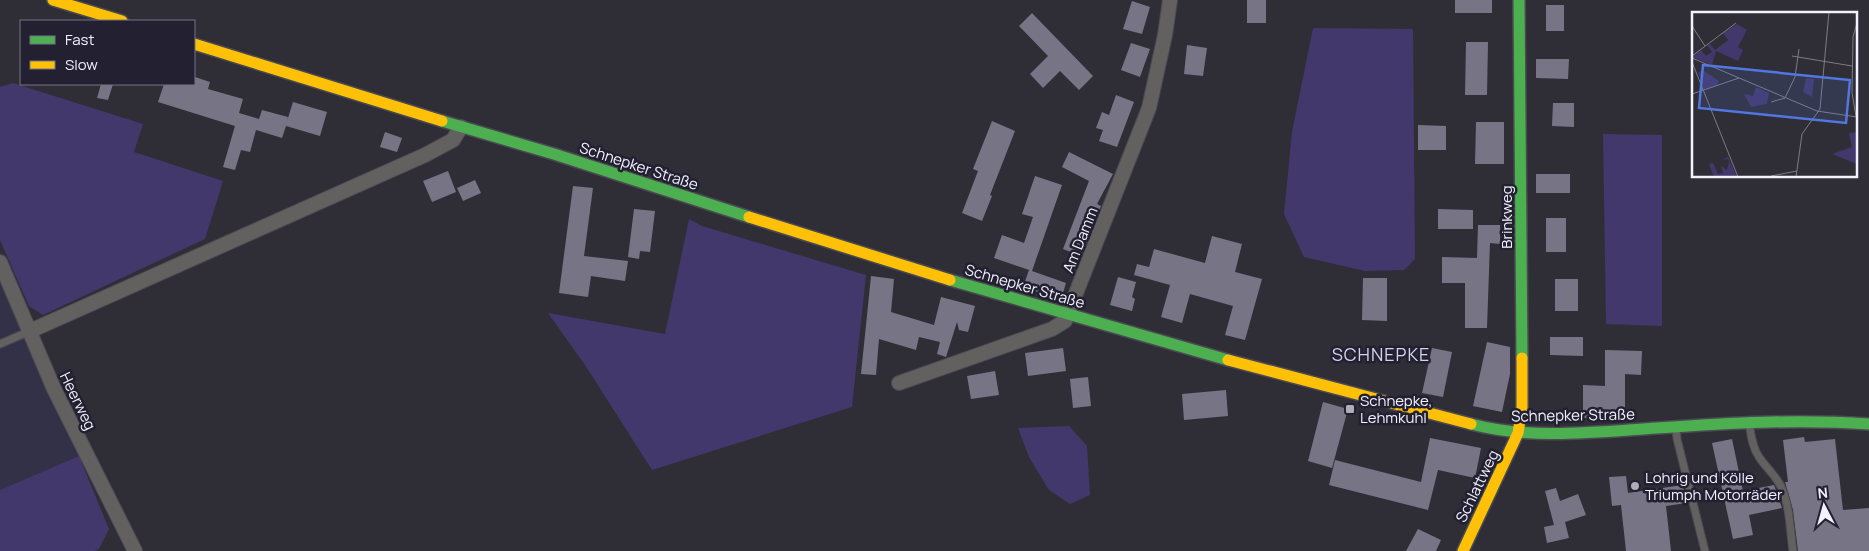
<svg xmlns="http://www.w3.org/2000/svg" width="1869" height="551" font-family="Manrope,sans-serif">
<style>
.built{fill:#333147}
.green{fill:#42386c}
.building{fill:#777486}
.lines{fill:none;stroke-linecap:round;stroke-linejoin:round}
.lane-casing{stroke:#4b4a52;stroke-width:9}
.street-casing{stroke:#4b4a52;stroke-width:16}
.fast-casing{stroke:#4b4a52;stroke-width:14}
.slow-casing{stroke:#4b4a52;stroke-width:14}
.lane{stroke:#626160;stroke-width:7}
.street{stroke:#626160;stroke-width:14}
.fast{stroke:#4caf50;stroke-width:11}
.slow{stroke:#ffc107;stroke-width:11}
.poi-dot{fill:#aeadb8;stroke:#222031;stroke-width:2}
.labels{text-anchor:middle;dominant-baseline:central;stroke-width:5;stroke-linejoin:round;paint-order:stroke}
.street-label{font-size:15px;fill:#f2f1fd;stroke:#222031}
.poi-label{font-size:15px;fill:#f2f1fd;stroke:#222031;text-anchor:start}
.quarter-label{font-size:18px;letter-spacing:1px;fill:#d6d3eb;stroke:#222031}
.inset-road{fill:none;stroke:#7d7c86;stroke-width:1}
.view{fill:#5277e1;fill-opacity:0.15;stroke:#5277e1;stroke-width:2.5}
.inset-edge{fill:none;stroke:#f2f1fd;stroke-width:2.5}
</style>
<rect width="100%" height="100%" fill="#2f2e37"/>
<!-- built -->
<path class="built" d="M0,280L79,456L0,490Z"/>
<!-- green -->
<path class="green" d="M1313,28L1413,29L1415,259L1404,270L1365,271L1304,257L1284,214L1292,132Z
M13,83L143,124L134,152L223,181L205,239L43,315L29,306L0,240V87Z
M1603,134L1662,135V326L1606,324Z
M689,219L702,226L866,275L852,407L652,470L585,365L548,313L665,334Z
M1069,426L1087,446L1090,495L1070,504L1049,490L1029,457L1018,428Z
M79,456L109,529L99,549L95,551H0V490Z"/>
<!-- building -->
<path class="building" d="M1247,0H1266V23H1247Z
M1455,0H1492V13H1455Z
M1132,1L1150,7L1142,34L1123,29Z
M1546,5H1564V31H1546Z
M1032,13L1093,76L1079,90L1060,71L1043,88L1030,74L1048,56L1019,26Z
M1466,42H1488L1487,95H1465Z
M1131,43L1150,49L1140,77L1121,70Z
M1187,45L1207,48L1203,76L1184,74Z
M1536,59H1569L1568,79L1536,78Z
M195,77L210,82L208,89L243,99L239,113L259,119L262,110L288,117L287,121L293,102L327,112L320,136L286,126L282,138L256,130L250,152L241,150L235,170L223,167L235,126L158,102L164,84H194Z
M101,84H113L108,100L97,98Z
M1116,95L1134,102L1117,147L1099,141L1103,130L1096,128L1102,112L1109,115Z
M1553,103H1574V127L1552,126Z
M992,121L1015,131L990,195L992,196L982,221L962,213L978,171L973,169Z
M1476,122H1504V164H1475Z
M1418,125L1446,126V150H1418Z
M385,132L402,138L397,152L380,147Z
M1069,152L1113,174L1097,204L1101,206L1081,256L1063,249L1089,181L1062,167Z
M448,171L456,192L432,202L423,181Z
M1536,174H1570V193H1536Z
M1035,176L1062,185L1032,271L1066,283L1061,300L1023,287L1029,270L994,258L1002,235L1024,243L1033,217L1022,214Z
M475,180L481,193L463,201L457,188Z
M573,186L593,188L584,256L628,261L625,281L591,276L588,297L559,293Z
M634,209L655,211L650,252L640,251L639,259L628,257Z
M1438,209L1473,210V229H1438Z
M1546,218H1566V252H1546Z
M1478,225H1500V244L1490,243L1487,328H1465V283H1442V257L1477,258Z
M1212,236L1242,244L1235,272L1262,279L1245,340L1225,335L1233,306L1190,294L1182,323L1161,317L1170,285L1134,275L1137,264L1149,267L1154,249L1205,263Z
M871,276L894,279L891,312L934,325L941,297L975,306L968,332L959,330L957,322L946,357L937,354L940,342L919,337L916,350L879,339L876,375L861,374Z
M1118,277L1136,282L1132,297L1135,299L1132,311L1110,305Z
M1363,278H1387V321L1362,320Z
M1555,279H1578V311H1555Z
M1550,337H1583V356L1550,355Z
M1487,342L1510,347V374L1502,412L1473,406Z
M1063,348L1066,371L1028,376L1025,353Z
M1432,348L1452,352L1443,397L1422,393Z
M1605,350L1642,351L1641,375L1625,374V419L1583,418V385L1605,386Z
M995,371L999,395L971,399L967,376Z
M1088,377L1091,406L1073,408L1070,379Z
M1226,390L1228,416L1184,420L1182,394Z
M1323,402L1348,409L1332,468L1308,461Z
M1804,437L1805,442L1835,439L1843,510L1869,508V551H1798L1793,510L1785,482H1788L1783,440Z
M1430,438L1481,448L1475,478L1438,470L1428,510L1329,485L1335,460L1421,482Z
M1732,439L1743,491L1774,485L1782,508L1749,515L1753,535L1733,539L1712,443Z
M1626,476L1628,493L1683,485L1686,503L1666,506L1671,551H1626L1621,505L1612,506L1609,477Z
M1556,488L1560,501L1578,494L1586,515L1565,522L1569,538L1547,543L1544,527L1554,525L1545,491Z
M1418,529L1441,540L1436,551H1406Z"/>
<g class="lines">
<!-- lane casing -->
<g class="lane-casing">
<path id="lane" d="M0,344L30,331
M1749,423C1751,434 1752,447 1759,457C1766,468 1777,476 1782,489C1790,507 1790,531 1793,551
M1676,428L1677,439L1705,551"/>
</g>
<!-- street casing -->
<g class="street-casing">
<path id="street" d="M0,262L54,389L135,551
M30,331L425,155L453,140L461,127
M899,383L1052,329L1065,321L1149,108L1165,35L1170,0"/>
</g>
<!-- fast casing -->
<g class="fast-casing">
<path id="fast" d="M1519,0L1522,358
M442,121L554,154L749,217
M950,280L1228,360
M1471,424C1531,440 1596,432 1657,428C1728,423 1798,419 1869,424"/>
</g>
<!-- slow casing -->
<g class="slow-casing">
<path id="slow" d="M53,0L122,21
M194,44L442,121
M749,217L950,280
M1228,360L1471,424
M1463,551L1518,433L1522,408V358"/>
</g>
<!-- lane -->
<use href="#lane" class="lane"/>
<!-- street -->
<use href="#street" class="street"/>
<!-- fast -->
<use href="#fast" class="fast"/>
<!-- slow -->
<use href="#slow" class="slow"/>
</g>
<!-- markers -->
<g class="poi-dot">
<rect x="1345" y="404" width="10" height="10" rx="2.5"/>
<circle cx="1635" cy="486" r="5"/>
</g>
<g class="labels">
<!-- street labels -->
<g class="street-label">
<text transform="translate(639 166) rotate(18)">Schnepker Straße</text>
<text transform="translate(1506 217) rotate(-90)">Brinkweg</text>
<text transform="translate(1080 240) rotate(-68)">Am Damm</text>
<text transform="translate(1025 286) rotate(16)">Schnepker Straße</text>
<text transform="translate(78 401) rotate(64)">Heerweg</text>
<text transform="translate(1573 415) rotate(-1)">Schnepker Straße</text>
<text transform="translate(1477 486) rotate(-64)">Schlattweg</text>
</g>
<!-- poi labels -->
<g class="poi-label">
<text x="1360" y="400">Schnepke,<tspan x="1360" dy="17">Lehmkuhl</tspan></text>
<text x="1645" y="477">Lohrig und Kölle<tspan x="1645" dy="17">Triumph Motorräder</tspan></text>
</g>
<!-- quarter labels -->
<g class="quarter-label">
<text x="1381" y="354">SCHNEPKE</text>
</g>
</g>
<!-- overview -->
<g transform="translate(1692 12)">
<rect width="165" height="165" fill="#2f2e37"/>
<path d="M45,12L55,18L46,35L51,38L46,49L24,39L20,53L0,45L9,38L14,44L20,40L15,33L18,32L23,38L36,28L31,21ZM12,59L27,69L25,73L12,78L6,60ZM114,66L122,67L120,85L111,80ZM64,75L77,81L75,92L59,95L52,82L61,84ZM165,120V152L140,142L160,135L157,121ZM36,145L45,165H22L17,152L21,151L26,162L31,161L29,154L35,158L37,150L36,147L30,148Z" fill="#42386c"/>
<path class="inset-road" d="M0,14L13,34M0,44L44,11M100,44L160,54M0,46L125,99L165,105M0,50L46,165M0,82L47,66M79,90L93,86L103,65L107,37M164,104L160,81L161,25L165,11M79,164L105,159M104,165L110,122L128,97L137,0"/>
<path class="view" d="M11,53L158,68L154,111L7,96Z"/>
<rect width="165" height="165" class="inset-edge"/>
</g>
<!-- legend -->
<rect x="20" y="20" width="175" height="65" fill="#222031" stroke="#757483"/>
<rect x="30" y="36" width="25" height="8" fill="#4caf50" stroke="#757483"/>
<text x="65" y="45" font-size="15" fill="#f2f1fd">Fast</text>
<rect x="30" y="61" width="25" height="8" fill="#ffc107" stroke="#757483"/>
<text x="65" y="70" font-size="15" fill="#f2f1fd">Slow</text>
<!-- north arrow -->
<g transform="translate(1824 506) rotate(354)" stroke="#222031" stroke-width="4" paint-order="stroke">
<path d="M0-4L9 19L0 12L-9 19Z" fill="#f2f1fd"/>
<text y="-8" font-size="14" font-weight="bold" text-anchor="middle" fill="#f2f1fd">N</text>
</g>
</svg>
